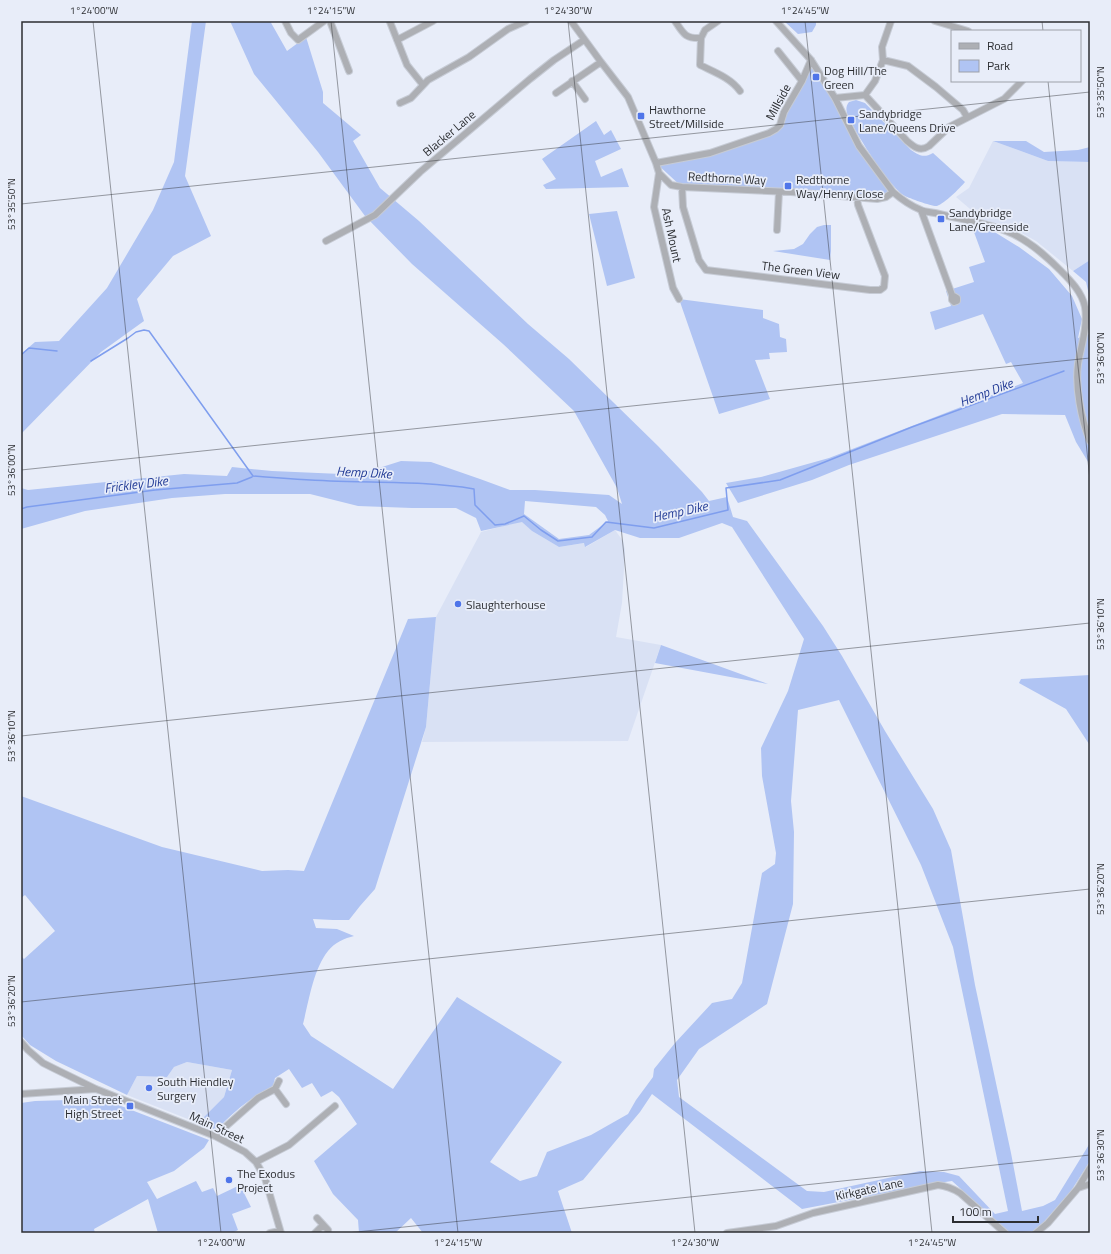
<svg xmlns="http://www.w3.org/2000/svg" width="1111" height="1254" font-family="'Titillium Web',sans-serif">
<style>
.built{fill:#d9e1f4}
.green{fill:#b0c4f3;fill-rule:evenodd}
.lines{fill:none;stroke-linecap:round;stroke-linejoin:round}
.stream{stroke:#7f9eee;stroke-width:1.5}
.minor-casing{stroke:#c6cbd5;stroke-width:8}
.minor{stroke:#adafb4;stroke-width:6}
.ticks{fill:none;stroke:#2c2e32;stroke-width:1;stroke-opacity:0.45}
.poi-dot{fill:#4f75e9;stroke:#e8edf9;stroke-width:1.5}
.labels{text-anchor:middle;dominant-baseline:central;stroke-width:3.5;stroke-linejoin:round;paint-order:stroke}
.poi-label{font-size:12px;fill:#2c2e32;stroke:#e8edf9;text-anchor:start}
.street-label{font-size:12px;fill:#2c2e32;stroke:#e8edf9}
.water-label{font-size:13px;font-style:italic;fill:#223b96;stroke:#e8edf9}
.neatline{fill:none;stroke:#2c2e32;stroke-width:1.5}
.ticks-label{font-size:10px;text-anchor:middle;fill:#2c2e32}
</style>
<rect width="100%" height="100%" fill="#e8edf9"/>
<!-- built -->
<path class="built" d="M993,141L1048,161L1090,162V260L1073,271L1036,241L1011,227L983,220L956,197L969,188Z
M522,521L532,531L559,547L585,543L586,547L615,530L623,541L625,550L622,603L616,637L661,645L628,741L422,742L426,727L436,617L481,532Z
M187,1062L232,1070L224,1097L198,1123L127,1095L137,1076L167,1077L174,1067Z"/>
<!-- green -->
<path class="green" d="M192,21H206L185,176L211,236L173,256L137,299L144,321L101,352L21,434V354L35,342L59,341L107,288L153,210L174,162Z
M230,21H270L287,51L306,37L323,92V103L361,135L353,141L380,188L419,221L528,324L569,359L658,446L702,492L709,501L727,497L733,517L747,521L823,626L842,656L885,731L933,809L951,850L975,985L1011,1153L1022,1211L1043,1206L1055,1200L1090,1143V1161L1071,1191L1036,1231L1010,1233L952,1181L938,1183L802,1209L652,1094L640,1112L583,1180L558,1191L572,1233H423L411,1218L395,1233H359L358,1220L333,1194L314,1161L357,1124L339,1097L332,1091L321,1097L312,1083L302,1088L289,1069L275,1078L273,1086C249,1098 235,1111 216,1130L198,1123L224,1097L232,1070L187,1062L174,1067L167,1077L137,1076L127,1095L56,1061L30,1045L21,1035V956L24,959L55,931L25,895L21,898V796L162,847L262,871L288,870L304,871L408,619L436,617L426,727L375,889L360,906L349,920H333L313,919L316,928L337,929L354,936C345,938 334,943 328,951C313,970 309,1001 303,1024L311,1036L393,1089L457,997L562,1062L490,1162L520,1181L537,1176L547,1152L591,1135L628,1114L636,1100L653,1077L654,1069L675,1043L712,1003L732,999L742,983L762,873L775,864L776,853L762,776L761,748L788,691L804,639L732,527L722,523L679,538H640L615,530L585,547L584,543L559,547L532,531L522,522L481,531L476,518L456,508H412L358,506L310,494H225L172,498L85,511L21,529V488L28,490L184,474L227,476L232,467L272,471L341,474L363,473L401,461L431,462L480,479L510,490H535L609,495L622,504L617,488L574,411L503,344L412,264L365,216L318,152L254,74ZM525,501L596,507L605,515L608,521L589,535L559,539L524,514ZM839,700L921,865L953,947L1008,1211L995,1214L959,1176L944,1172L920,1171L824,1192L807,1191L679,1097L677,1080L699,1049L767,1004L793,904L794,832L791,801L798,710Z
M784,21H816V25L812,32L798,34Z
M811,60L859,146L893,192L886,197L682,187L656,163L682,159L776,129Z
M856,100L865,103L911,150C920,156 924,158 933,153L965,182C959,189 945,203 937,206C933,207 909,198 905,196C890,188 853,130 847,113C846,109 846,106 849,102Z
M596,121L604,135L611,130L621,149L595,161L601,177L622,168L629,187L546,189L543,185L556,179L542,159Z
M993,141H1026L1044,152L1078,150L1090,147V162L1048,161Z
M617,211L635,278L607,286L589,214Z
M971,224L988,228L1019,247L1049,269L1072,296L1082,319L1078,338L1090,334V465L1076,442L1065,415L1002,414L849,465L812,480L738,503L726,483L761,477L829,458L1023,383L1011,362L1006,364L983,314L935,330L930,312L951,306L946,291L974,282L969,267L985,262Z
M824,225H831V251L830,260L773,251L794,249L803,244L810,234L817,227Z
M1090,260V299L1086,282L1073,271Z
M679,299L763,310V318L779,324L780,337L786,339L787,352L769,353L770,359L755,360L770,399L719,414Z
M661,645L768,684L655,663Z
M1090,675L1089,744L1066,709L1019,683L1021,679Z
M103,1099L209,1140L204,1148L174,1171L147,1182L157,1199L196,1181L202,1192L213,1188L217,1196L240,1185L251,1207L232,1214L238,1230L232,1233H158L148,1199L94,1229L95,1233H21V1103L35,1101Z"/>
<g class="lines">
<!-- stream -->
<path class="stream" d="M21,355L29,348L57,351
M91,361L128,338L136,332L144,330L149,331L253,476C278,478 304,480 330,481C378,483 426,481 474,489L475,505L495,525L505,524L524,516L541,530L558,541L592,537L606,522L654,528L728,510L726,488L780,480L912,427L1064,371
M21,509L27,507L155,490L237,483L252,477"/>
<!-- minor casing -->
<g class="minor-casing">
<path id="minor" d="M285,21L291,33L298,40L324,21
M330,21L349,71
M571,21L601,62L628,97L656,163L659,173L671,185L682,187L791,192L877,199L886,197L893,192
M675,21C683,33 685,39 701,38
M718,21L705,30L701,38L700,65C714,72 731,78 740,91
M776,21L811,60L835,98L859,146L893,192C901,199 911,206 921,210C925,212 931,212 935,213C959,219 984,222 1006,231C1027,239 1044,254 1060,270C1070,280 1082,292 1085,307C1088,326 1081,346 1078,364C1075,387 1081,419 1090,441
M935,21L968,31
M390,22L407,65L423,85
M397,40L433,21
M778,51L802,81
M883,60L908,66L936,87L963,110L967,117
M572,81L585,99
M556,93L601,62
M865,95L875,81L883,60L882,47L891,21
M835,98L865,95L907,141C914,147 920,152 929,146L949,127L1004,99L1022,81
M400,103L411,98L428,80L469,57L508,29L526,21
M656,163L710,153L769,133L776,129L780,125L784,112L802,81L811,60
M659,173L654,207L673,288L679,299
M682,187L683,207L699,260L706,270L870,290H880L884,287L885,276L858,205L857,197
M921,210L952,295V300L954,302L957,301V298L952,295
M777,230L779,192
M326,241L375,215L420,172L530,79L554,60L584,40
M21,1042L28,1050L43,1063L55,1069L96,1089L215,1136L245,1152L256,1162L265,1178L281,1233
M279,1081L275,1089L286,1104
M21,1094L96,1089
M215,1136L258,1098L275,1089
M256,1162L289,1145L335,1106
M1078,1188L1090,1184
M317,1218L328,1230
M270,1233L280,1231
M315,1233L323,1225
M727,1233L776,1226L813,1213L938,1185C947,1186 952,1188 960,1193L1005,1233
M1036,1233L1048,1223L1078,1188L1090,1168"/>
</g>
<!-- minor -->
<use href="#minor" class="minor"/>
</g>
<!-- ticks -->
<path class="ticks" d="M93,21L221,1233M331,21L458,1233M568,21L695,1233M805,21L932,1233M1042,21L1043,31M1048,81L1090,480M21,204L1090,92M21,470L1090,358M21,736L1090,623M21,1002L1090,889M347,1233L1090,1155"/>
<!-- markers -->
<g class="poi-dot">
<rect x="812" y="73" width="8" height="8" rx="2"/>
<rect x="637" y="112" width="8" height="8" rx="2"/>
<rect x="847" y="116" width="8" height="8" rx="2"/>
<rect x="784" y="182" width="8" height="8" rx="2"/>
<rect x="937" y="215" width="8" height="8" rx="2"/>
<circle cx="458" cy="604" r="4"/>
<circle cx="149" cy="1088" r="4"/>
<rect x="126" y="1102" width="8" height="8" rx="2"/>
<circle cx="229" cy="1180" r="4"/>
</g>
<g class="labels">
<!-- poi labels -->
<g class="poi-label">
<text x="824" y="70">Dog Hill/The<tspan x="824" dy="14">Green</tspan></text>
<text x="649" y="109">Hawthorne<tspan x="649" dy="14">Street/Millside</tspan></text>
<text x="859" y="113">Sandybridge<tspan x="859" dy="14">Lane/Queens Drive</tspan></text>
<text x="796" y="179">Redthorne<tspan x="796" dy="14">Way/Henry Close</tspan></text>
<text x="949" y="212">Sandybridge<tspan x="949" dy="14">Lane/Greenside</tspan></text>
<text x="466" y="604">Slaughterhouse</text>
<text x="157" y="1081">South Hiendley<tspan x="157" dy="14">Surgery</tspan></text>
<text x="122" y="1099" text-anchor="end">Main Street<tspan x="122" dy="14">High Street</tspan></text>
<text x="237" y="1173">The Exodus<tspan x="237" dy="14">Project</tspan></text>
</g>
<!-- street labels -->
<g class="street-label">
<text transform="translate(778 102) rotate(-62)">Millside</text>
<text transform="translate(449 133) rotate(-40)">Blacker Lane</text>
<text transform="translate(727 178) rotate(3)">Redthorne Way</text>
<text transform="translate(672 235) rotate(78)">Ash Mount</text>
<text transform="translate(801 270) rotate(7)">The Green View</text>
<text transform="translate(217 1127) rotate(25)">Main Street</text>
<text transform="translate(869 1189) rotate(-12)">Kirkgate Lane</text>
</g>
<!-- water labels -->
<g class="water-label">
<text transform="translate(986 392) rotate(-21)">Hemp Dike</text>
<text transform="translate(364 472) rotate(3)">Hemp Dike</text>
<text transform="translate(136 484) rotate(-7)">Frickley Dike</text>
<text transform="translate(680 511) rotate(-12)">Hemp Dike</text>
</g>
</g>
<!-- border -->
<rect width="1111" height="1254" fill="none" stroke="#e8edf9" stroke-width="44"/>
<!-- legend -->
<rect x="951" y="30" width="130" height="52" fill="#e8edf9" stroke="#9da1a9"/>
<rect x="959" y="43" width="20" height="6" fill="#adafb4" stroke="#9da1a9"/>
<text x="987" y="50" font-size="12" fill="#2c2e32">Road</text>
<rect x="959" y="60" width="20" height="12" fill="#b0c4f3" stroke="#9da1a9"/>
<text x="987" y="70" font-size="12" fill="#2c2e32">Park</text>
<!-- scale -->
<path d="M953 1216v6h85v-6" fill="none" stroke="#2c2e32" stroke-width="2"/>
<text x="959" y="1216" font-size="12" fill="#2c2e32" stroke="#e8edf9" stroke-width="3" paint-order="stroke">100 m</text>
<rect x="22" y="22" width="1067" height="1210" class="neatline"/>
<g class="ticks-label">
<text x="94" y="14">1°24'00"W</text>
<text x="331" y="14">1°24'15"W</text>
<text x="568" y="14">1°24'30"W</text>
<text x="805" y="14">1°24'45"W</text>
<text transform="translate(1100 92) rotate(-90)" y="4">53°35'50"N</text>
<text transform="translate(11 204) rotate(-90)" y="4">53°35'50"N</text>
<text transform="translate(1100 358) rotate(-90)" y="4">53°36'00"N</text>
<text transform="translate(11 470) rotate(-90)" y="4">53°36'00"N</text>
<text transform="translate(1100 624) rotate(-90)" y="4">53°36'10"N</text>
<text transform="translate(11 736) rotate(-90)" y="4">53°36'10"N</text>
<text transform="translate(1100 889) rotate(-90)" y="4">53°36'20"N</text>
<text transform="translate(11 1001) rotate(-90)" y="4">53°36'20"N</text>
<text transform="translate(1100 1155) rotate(-90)" y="4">53°36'30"N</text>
<text x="221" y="1246">1°24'00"W</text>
<text x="458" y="1246">1°24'15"W</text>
<text x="695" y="1246">1°24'30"W</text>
<text x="932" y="1246">1°24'45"W</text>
</g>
</svg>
